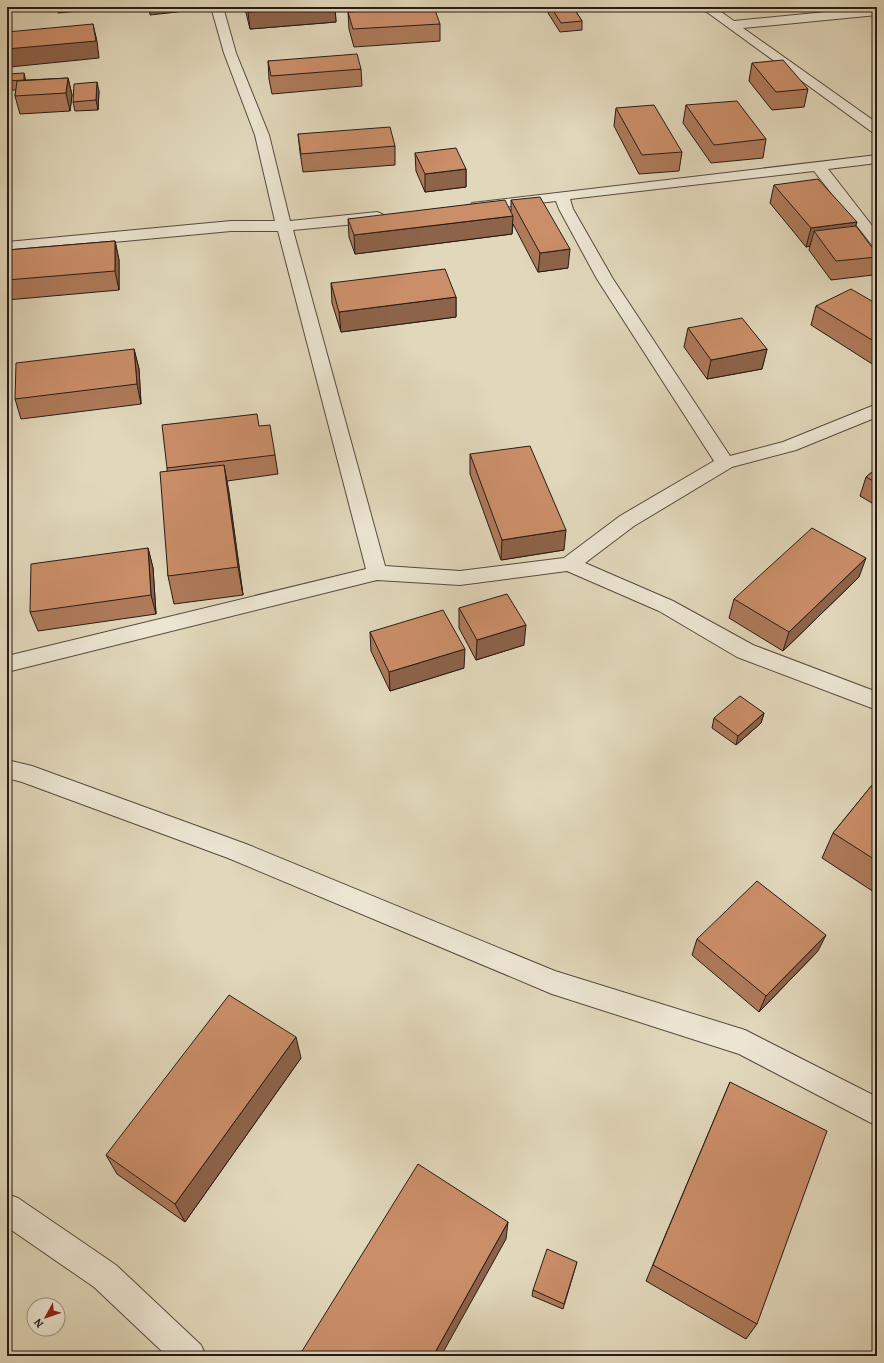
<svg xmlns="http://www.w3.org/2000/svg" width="884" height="1363" font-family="Alegreya,serif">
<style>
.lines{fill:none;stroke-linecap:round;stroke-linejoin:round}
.minor-casing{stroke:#564a3f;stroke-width:2}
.minor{fill:#ece5d2;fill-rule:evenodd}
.wall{fill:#ae7a5a;stroke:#271b16}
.shaded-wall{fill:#8d634a;stroke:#271b16}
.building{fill:#ca8e69;stroke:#271b16}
</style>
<rect width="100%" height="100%" fill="#e1d7ba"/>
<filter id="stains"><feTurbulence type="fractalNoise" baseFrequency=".005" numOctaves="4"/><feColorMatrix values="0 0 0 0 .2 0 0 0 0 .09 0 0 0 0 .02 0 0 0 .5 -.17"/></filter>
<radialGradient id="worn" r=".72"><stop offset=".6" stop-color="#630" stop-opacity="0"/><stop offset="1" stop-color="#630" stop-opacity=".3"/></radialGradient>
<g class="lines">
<!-- minor casing -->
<g class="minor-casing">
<path id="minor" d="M211,7H223L236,53L269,135L290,221L377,212L382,214L385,217L382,220L377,222L293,230L385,566L460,571L564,558L620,516L714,461L597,279L559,209L556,201L477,210L472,209L470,206L472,203L877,155V163L828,169L877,232V247L872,245L814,171L570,199L573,209L613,279L730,456L783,442L877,404V417L796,450L732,467L634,526L585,563L673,601L753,645L877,692V710L737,657L659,611L567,571L460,585L377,580L7,672V656L366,569L278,231H231L7,252V242L231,221H275L255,135L224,53Z
M700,7H714L734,21L877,7V15L743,28L877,123V133L872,132Z
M7,760L32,766L246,844L555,971L745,1030L877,1097V1126L739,1054L552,994L228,858L22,782L7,778Z
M7,1194L18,1198L116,1265L201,1345L206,1356H167L94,1287L7,1227Z"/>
</g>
<!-- minor -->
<use href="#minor" class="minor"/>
</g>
<!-- wall -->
<path class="wall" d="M245,7H335L336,22L250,29L246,13Z
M549,7H573L582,21V30L560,32L548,13Z
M348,12L440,24V41L354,47L349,29Z
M268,61L361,69L362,86L272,94L269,79Z
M752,63L808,89L804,107L772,110L749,81Z
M7,74L26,80L68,78L72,95L70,111L20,114L15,96L16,90H7Z
M99,91L98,110L75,111L73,102Z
M686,105L766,139L763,158L711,163L683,123Z
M616,108L682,152L679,171L639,174L614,126Z
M298,134L395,146V165L303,172L300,152Z
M415,153L466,169V187L425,192L416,171Z
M774,185L855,227L877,254V262L873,275L831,280L809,250L810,246L806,247L770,203Z
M511,200L568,268L538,272L513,224L512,234L355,254L349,237L348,219L511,211Z
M115,241L119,260V290L7,300V250Z
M331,283L456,297V317L341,332L332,303Z
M877,300V367L811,325L816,306L876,304Z
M688,328L767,349L762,369L707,379L684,347Z
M134,349L139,369L141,404L21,419L15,399Z
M259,426L275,455L278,474L227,481L243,595L174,604L168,576L167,472V468Z
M470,454L564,550L501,560L470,474Z
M877,468V506L860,496L866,477Z
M148,548L153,568L156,614L38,631L30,612Z
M859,577L783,651L729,618L734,599Z
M459,608L524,645L476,660L459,628Z
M370,632L464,668L390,691L371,651Z
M764,713L761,723L736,745L712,728L714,718Z
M877,779V894L822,858L833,833Z
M697,939L818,951L759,1012L692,955Z
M301,1058L185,1222L117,1174L106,1155Z
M730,1082L757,1324L746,1339L646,1281Z
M577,1262L563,1309L532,1296L533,1290Z"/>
<!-- shaded-wall -->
<path class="shaded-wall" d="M57,7H89V10L58,13Z
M149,7H186V11L150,15Z
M311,7H335L336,22L250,29L248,12Z
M93,24L97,41L99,58L10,67L7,55V49Z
M24,73L26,82V89L24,80Z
M68,78L72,95L70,111L66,93Z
M97,82L99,91L98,110L96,100Z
M466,169V187L425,192V174Z
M513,216L512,234L355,254L354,235Z
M857,222L851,240L814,231L810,246L806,247L811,228Z
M115,241L119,260V290L115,271Z
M570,249L568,268L538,272L540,253Z
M456,297V317L341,332L339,312Z
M134,349L139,369L141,404L137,384Z
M767,349L762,369L707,379L711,360Z
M224,465L229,492L243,595L238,567Z
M566,530L564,550L501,560L502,540Z
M148,548L153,568L156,614L151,595Z
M866,558L859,577L783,651L789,632Z
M526,625L524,645L476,660L477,640Z
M465,649L464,668L390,691L389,672Z
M764,713L761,723L736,745L738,736Z
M826,935L818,951L759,1012L766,996Z
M296,1037L301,1058L185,1222L175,1204Z
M508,1222L506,1239L441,1356H433Z"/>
<!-- building -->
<path class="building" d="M247,7H311L248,12Z
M429,7H434L440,24L353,29L348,12Z
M551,7H573L582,21L561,23Z
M93,24L96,41L7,49V32Z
M357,54L361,69L271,76L268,61Z
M783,60L808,89L776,92L752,63Z
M24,73V80L7,81V74Z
M68,78L66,93L15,96L17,81Z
M97,82L96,100L73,102L74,84Z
M737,101L766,139L714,145L686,105Z
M654,105L682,152L642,155L616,108Z
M390,127L395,146L301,154L298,134Z
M456,148L466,169L425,174L415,153Z
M818,179L857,222L811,228L774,185Z
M540,197L570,249L540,253L511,200Z
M505,200L513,216L354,235L348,219Z
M856,226L877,254V257L836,261L814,231Z
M115,241V271L7,280V250Z
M445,269L456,297L339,312L331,283Z
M851,289L877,304V343L816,306Z
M742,318L767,349L711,360L688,328Z
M134,349L137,384L15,399L16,363Z
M257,414L259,426L270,425L275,455L167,468L162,425Z
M530,446L566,530L502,540L470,454Z
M224,465L238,567L168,576L160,472Z
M877,468V483L866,477Z
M812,528L866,558L789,632L734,599Z
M148,548L151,595L30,612L31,564Z
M507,594L526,625L477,640L459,608Z
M443,610L465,649L389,672L370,632Z
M740,696L764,713L738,736L714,718Z
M877,779V861L833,833Z
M757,881L826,935L766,996L697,939Z
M229,995L296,1037L175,1204L106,1155Z
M730,1082L827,1131L757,1324L653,1265Z
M418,1164L508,1222L433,1356H299Z
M547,1249L577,1262L564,1304L533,1290Z"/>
<!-- margin -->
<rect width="884" height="1363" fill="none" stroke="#e1d7ba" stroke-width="24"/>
<rect x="8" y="8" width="868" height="1347" fill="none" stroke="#271b16" stroke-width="2"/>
<rect x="12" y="12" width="860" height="1339" fill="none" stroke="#271b16"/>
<!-- north arrow -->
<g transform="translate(46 1317) rotate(230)"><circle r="19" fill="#ece5d2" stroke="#9d9487"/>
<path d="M0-3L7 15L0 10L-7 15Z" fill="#8f2418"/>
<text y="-6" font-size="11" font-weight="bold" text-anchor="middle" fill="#271b16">N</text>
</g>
<rect width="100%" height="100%" filter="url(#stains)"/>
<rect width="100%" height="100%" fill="url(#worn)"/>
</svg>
